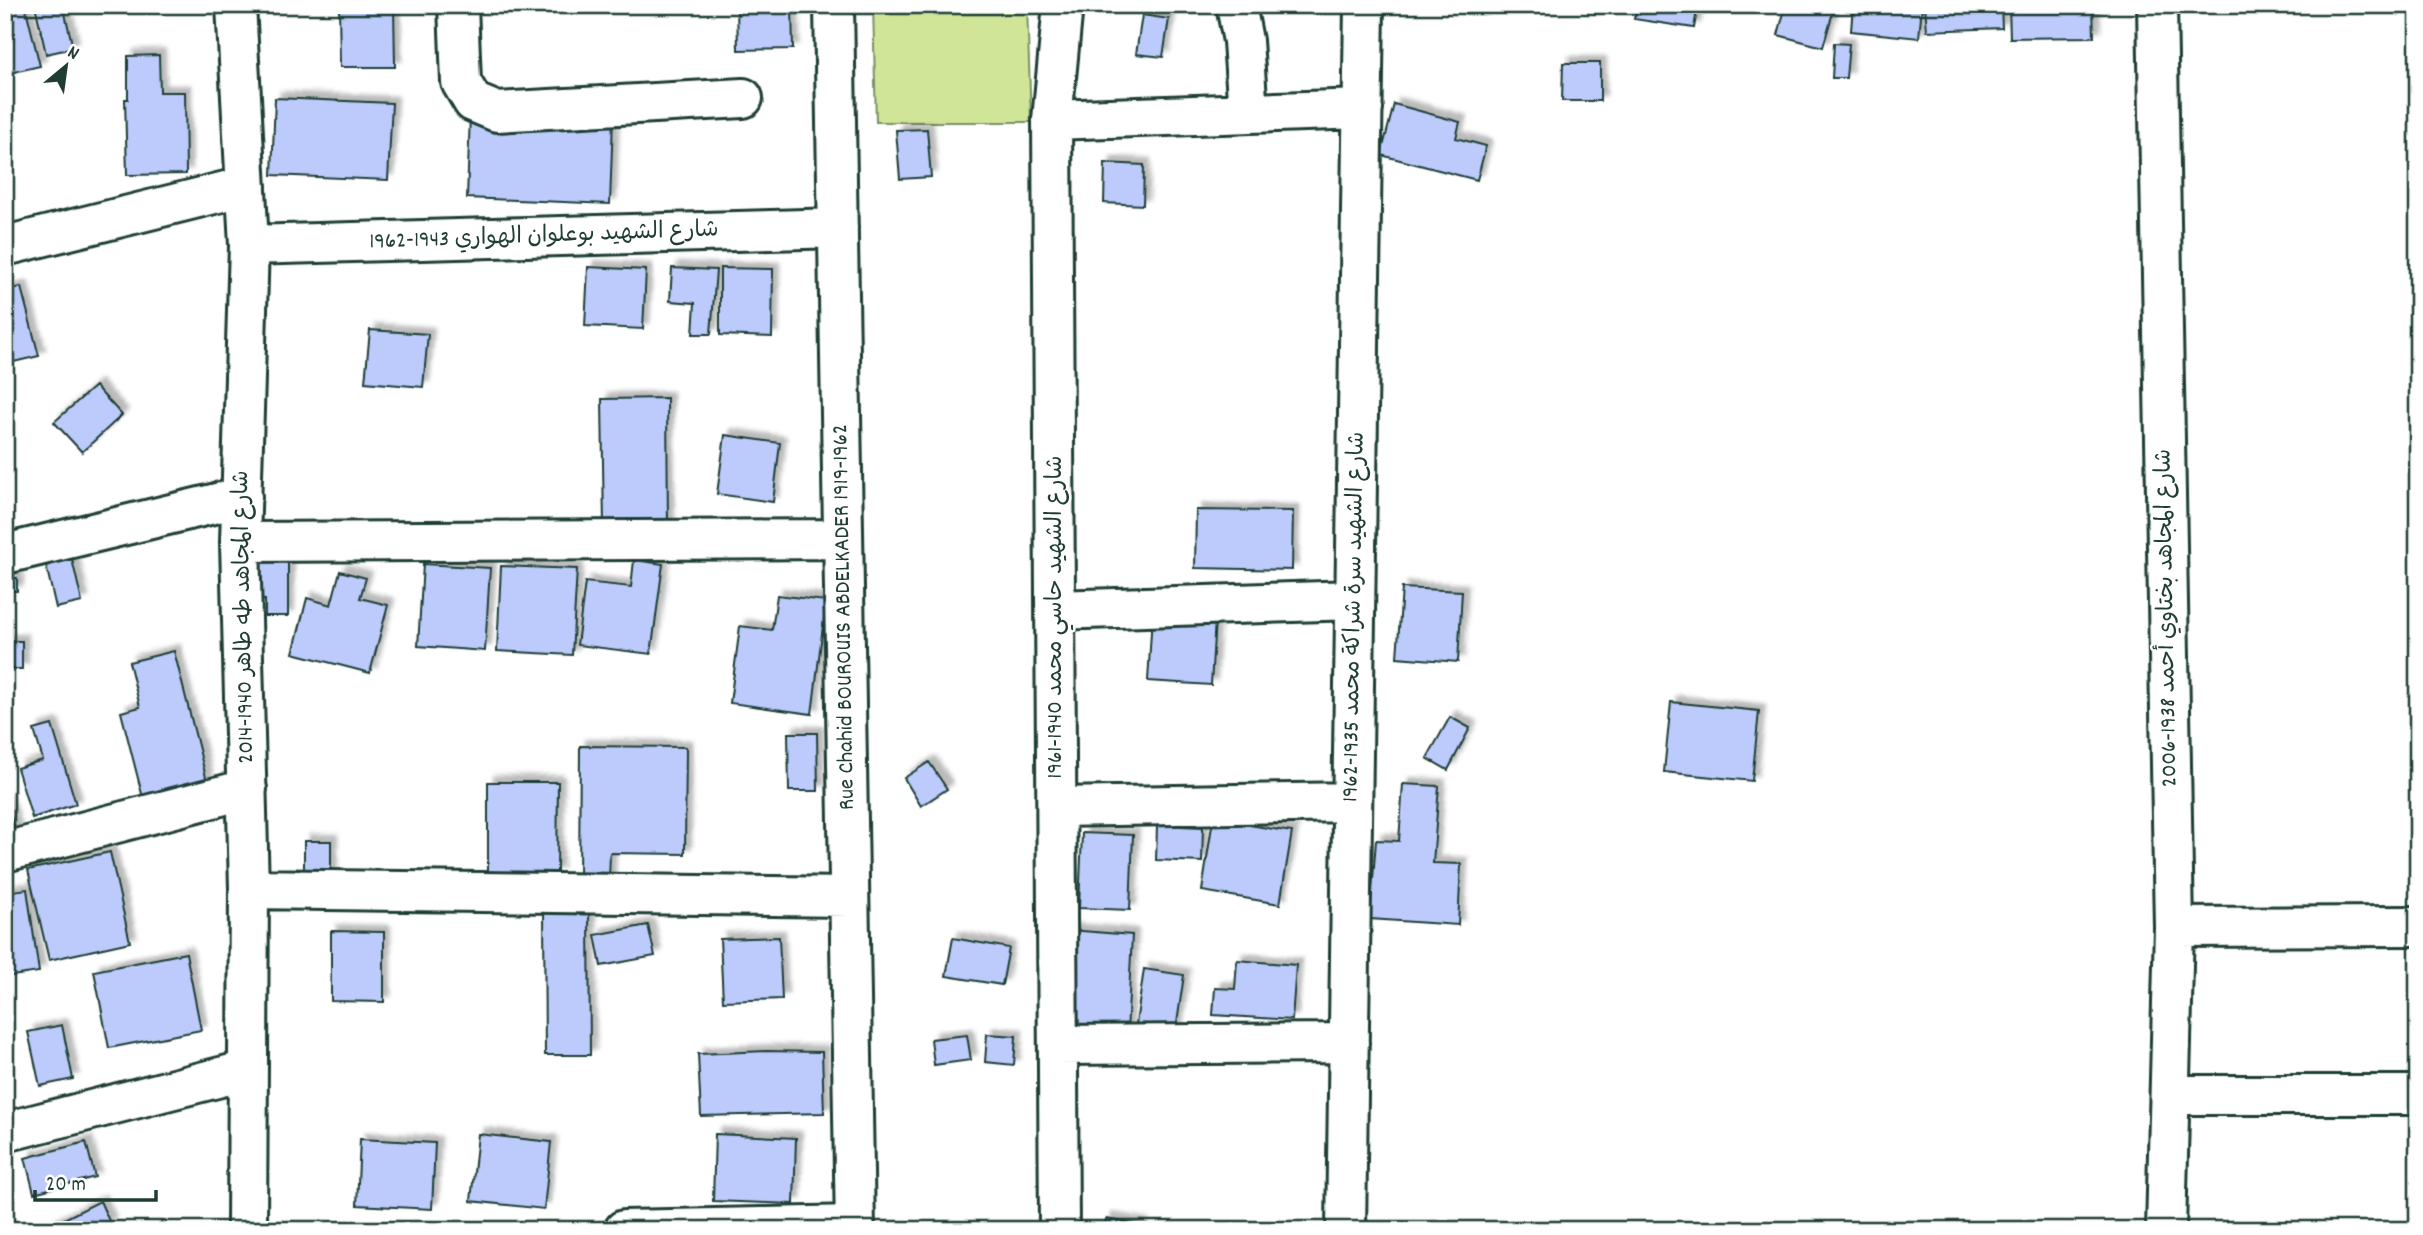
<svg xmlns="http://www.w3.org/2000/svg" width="2423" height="1235" font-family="Dekko,'Playpen Sans Arabic',sans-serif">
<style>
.green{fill:#d1e599;stroke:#789166;stroke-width:2}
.building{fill:#bccbfc;stroke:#1f3d34;stroke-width:2;filter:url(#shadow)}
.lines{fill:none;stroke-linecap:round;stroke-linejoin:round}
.minor-casing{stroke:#1f3d34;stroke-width:44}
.minor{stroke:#fff;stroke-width:38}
.labels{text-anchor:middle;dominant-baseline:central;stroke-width:5;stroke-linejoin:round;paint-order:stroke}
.street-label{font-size:23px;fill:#1f3d34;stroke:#fff}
</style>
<defs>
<filter id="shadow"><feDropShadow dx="6" dy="-6" stdDeviation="2" flood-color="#0004"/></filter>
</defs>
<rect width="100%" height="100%" fill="#fff"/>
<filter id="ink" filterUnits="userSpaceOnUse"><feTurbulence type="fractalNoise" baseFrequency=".0143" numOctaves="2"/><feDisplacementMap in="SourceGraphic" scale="14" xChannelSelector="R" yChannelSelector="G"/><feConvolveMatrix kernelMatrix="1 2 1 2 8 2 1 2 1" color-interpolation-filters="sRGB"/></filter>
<g filter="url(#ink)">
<!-- green -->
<path class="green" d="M873,5H1027L1031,122H876Z"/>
<!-- building -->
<path class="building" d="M5,5H25L40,66L5,74Z
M35,5H79L64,9L73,48L46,54Z
M339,5H394L395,67H340Z
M737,5H792L793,49L738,50Z
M1135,5H1162V13L1135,12Z
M1637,5H1698L1694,28L1634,19Z
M1786,5H1835L1823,47L1778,35Z
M1853,5H1922L1919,38L1851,31Z
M1925,5H2001L2002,28L1927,31Z
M2009,5H2093L2094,37L2010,38Z
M1142,15L1169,19L1163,57L1136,54Z
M1834,43L1849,44L1846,78H1832Z
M159,55L160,92H185L186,174L127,175L125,99H128V56Z
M1563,63H1600V101H1562Z
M275,98L392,103L388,180L272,175Z
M1394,104L1460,122L1456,138L1486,146L1477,180L1381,155Z
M470,114L613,119L610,204L467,198Z
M927,129L931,177L900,179L896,130Z
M1105,163L1144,165L1143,205L1104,203Z
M588,267L646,270L643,329L585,326Z
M672,268L716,270L711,334H693L695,303L670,301Z
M720,268L773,269L772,337L720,335Z
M21,287L39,356L5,364V291Z
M370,330L428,334L423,387L365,382Z
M95,386L122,415L82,452L54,422Z
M667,398L668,527H604L602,399Z
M725,435L780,443L773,502L717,494Z
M1196,510L1293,511L1292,570L1195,568Z
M72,559L82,602L56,608L46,565Z
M241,559L288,560V616H265V600L241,599Z
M634,560L663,564L651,654L577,645L585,582L631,587Z
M423,564L490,568L485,651L418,646Z
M501,566L577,569L572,655L497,651Z
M340,571L366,578L360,598L388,605L370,673L293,653L307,598L331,605Z
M5,578H17V591H5Z
M1402,588L1462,591L1458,662L1397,657Z
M777,595L826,601L812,714L730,703L740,626L772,630Z
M1152,615L1215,619L1211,685L1148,681Z
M5,641H22V669H5Z
M174,651L207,781L143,798L121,712L140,707L129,662Z
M1671,702L1759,711L1752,781L1664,772Z
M1450,717L1470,728L1448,770L1427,758Z
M52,725L76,804L32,818L17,768L43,760L34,730Z
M788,733H817L818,791H789Z
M580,746L686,747L685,854L610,853L609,881H579Z
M929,762L947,789L921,806L904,778Z
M488,782H558L557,873H488Z
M1403,784L1439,786L1433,863L1461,864L1458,925L1370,919L1376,840L1399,841Z
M5,797L17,835L5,839Z
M1213,819L1292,832L1280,904L1202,891Z
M1157,825L1203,827L1202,862L1156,860Z
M1082,833L1133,835L1130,910L1079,908Z
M304,841H331V878H304Z
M110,852L130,942L49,960L28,870Z
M27,889L39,972L5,977V892Z
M589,910L590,1055H545L544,911Z
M648,925L655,956L601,966L595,935Z
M1069,930L1132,935L1127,1034L1062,1029Z
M331,931L384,932V1002L331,1001Z
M779,937L782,999L723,1001L720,939Z
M953,938L1009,948L1002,985L946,976Z
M186,953L201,1030L109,1048L94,971Z
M1237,960L1296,965L1292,1020L1213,1015L1215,988L1235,989Z
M1144,969L1184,975L1176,1030L1136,1024Z
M62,1025L73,1079L40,1086L28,1032Z
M987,1034L1016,1036L1014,1065L985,1062Z
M967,1035L971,1060L934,1065L931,1039Z
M766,1051L822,1052L824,1113L701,1116L698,1054Z
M478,1134L551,1142L544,1209L471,1201Z
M715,1134L796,1138L794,1204L713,1201Z
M360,1139L435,1143L432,1209L357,1205Z
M86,1142L95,1177L34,1193L25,1158Z
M100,1201L110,1223L96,1230H42Z
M1106,1219L1142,1225V1230H1104Z"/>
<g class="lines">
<!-- minor casing -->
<g class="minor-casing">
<path id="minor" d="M236,5L249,245L240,542L249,889L247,1230
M458,5L461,82L473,102L497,112L743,98
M834,5L855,1230
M1236,5L1243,41L1248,113
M2157,5L2174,927L2166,1230
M1052,120L1363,109
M249,245L838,228
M5,246L246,186
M240,542L843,539
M5,554L242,497
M1056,610L1355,600
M1057,807L1352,802
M5,852L247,789
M249,889L849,897
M2174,927L2418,926
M1058,1045L1349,1043
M2170,1095H2418
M5,1132L248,1070
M624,1230L855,1225
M1059,1230L1052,120L1063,5
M1346,1230L1364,5"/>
</g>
<!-- minor -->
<use href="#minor" class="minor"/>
</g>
</g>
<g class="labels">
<!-- street labels -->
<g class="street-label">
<text transform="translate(544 237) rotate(-2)">شارع الشهيد بوعلوان الهواري 1943-1962</text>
<text transform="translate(245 617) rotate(-91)">شارع المجاهد طه طاهر 1940-2014</text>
<text transform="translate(845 617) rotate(-91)">Rue Chahid BOUROUIS ABDELKADER 1919-1962</text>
<text transform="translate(1056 617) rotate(-90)">شارع الشهيد حاسي محمد 1940-1961</text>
<text transform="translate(1355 617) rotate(-89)">شارع الشهيد سرة شراكة محمد 1935-1962</text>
<text transform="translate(2168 618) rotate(-91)">شارع المجاهد بختاوي أحمد 1938-2006</text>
</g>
</g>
<!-- margin -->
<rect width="2423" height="1235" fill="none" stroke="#fff" stroke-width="28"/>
<rect x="14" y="14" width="2395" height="1207" fill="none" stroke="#1f3d34" stroke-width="2.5" filter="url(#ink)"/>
<!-- north arrow -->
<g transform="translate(66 66) rotate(29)" stroke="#ffffff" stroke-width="5" paint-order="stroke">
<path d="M0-5L12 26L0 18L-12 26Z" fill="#1f3d34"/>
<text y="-10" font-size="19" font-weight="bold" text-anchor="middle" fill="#1f3d34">N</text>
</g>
<!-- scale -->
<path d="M35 1190v10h121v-10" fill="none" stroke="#1f3d34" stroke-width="3.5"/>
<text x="46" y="1190" font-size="21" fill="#1f3d34" stroke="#ffffff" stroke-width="5" paint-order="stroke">20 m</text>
</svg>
